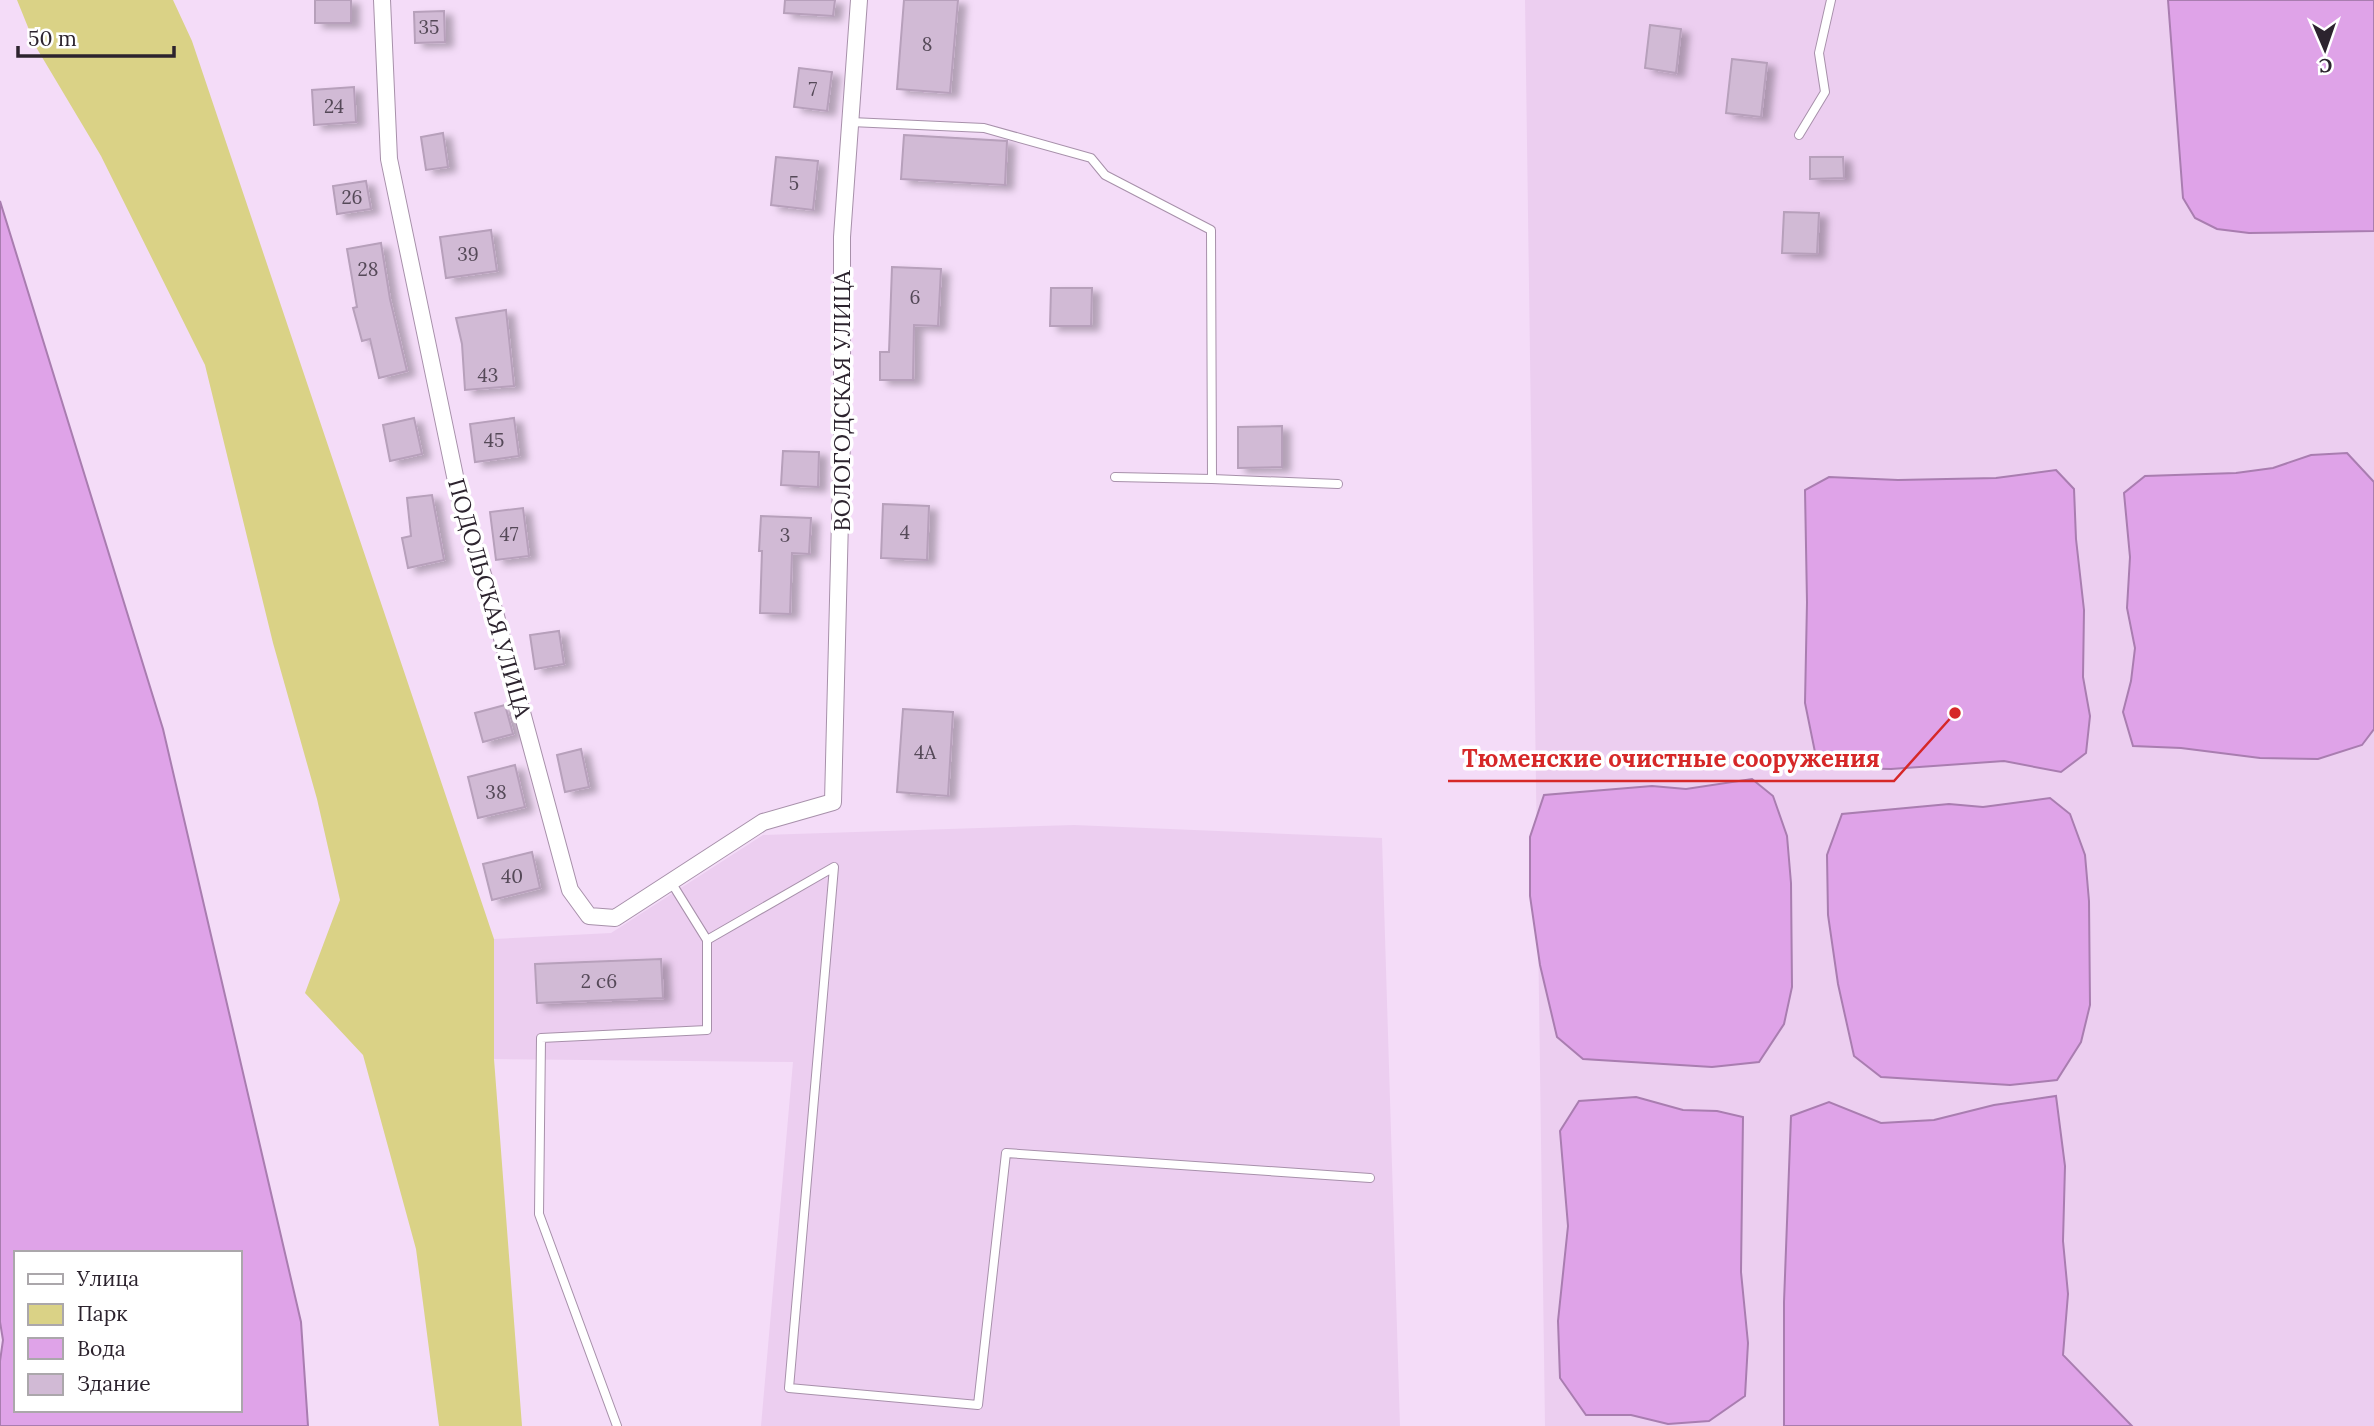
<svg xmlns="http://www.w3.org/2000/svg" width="2374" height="1426" font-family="Lora,serif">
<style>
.built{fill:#eccef0}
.green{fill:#dad286}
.water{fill:#dfa3e8;stroke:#a97db0;stroke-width:2;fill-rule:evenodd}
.building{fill:#d1bad5;stroke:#b7a0bb;stroke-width:2;filter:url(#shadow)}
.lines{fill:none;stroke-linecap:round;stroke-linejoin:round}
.service-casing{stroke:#a790aa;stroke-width:10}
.minor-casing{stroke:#a790aa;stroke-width:18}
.service{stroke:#fff;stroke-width:8}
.minor{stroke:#fff;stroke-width:16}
.labels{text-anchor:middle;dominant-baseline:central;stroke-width:7;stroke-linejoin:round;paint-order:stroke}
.number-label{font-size:19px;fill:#554958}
.street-label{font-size:23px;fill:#2c232e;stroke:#fff}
.leader{fill:none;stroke:#d62828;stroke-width:2.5}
.callout-dot{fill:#d62828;stroke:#fff;stroke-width:2.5}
.callout-label{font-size:24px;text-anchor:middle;font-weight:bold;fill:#d62828;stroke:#fff;stroke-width:7;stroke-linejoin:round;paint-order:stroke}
</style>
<defs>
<filter id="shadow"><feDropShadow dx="8" dy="4.5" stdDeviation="3.5" flood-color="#0004"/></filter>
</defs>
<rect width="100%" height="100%" fill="#f4dcf8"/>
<!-- built -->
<path class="built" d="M1525,0H2374V1426H1545Z
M1074,825L1382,838L1400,1426H761L793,1062L494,1059V939L611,933L763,835Z"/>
<!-- green -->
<path class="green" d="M17,0H173L192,41L494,939V1059L522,1426H439L416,1249L363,1055L305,993L340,900L317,799L273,643L205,365L101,156L36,47Z"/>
<!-- water -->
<path class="water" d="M2168,0H2374V231L2249,233L2217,229L2195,218L2183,198Z
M0,201L163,729L301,1322L308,1426H0V1361L3,1340L0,1322ZM16,1253H240V1410H16Z
M2347,453L2374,482V729L2362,745L2318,759L2260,758L2181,748L2133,746L2123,712L2131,681L2135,648L2127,608L2130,557L2124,493L2145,476L2236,473L2273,468L2311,455Z
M2056,470L2074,489L2076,539L2084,610L2083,677L2090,716L2086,753L2061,772L2004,761L1891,769L1848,768L1816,757L1805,703L1807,602L1805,490L1829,477L1898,480L1996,478Z
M1752,779L1773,796L1787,836L1791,883L1792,987L1784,1024L1759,1062L1712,1067L1583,1059L1557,1037L1540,965L1530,896V837L1544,795L1652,786L1686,789Z
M2050,798L2070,814L2085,855L2089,901L2090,1005L2081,1042L2057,1080L2010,1085L1881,1077L1854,1056L1838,984L1828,915L1827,855L1842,814L1949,804L1983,807Z
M2056,1096L2065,1166L2063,1241L2068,1294L2063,1355L2132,1426H1784V1302L1791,1116L1829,1102L1881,1123L1934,1120L1994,1105Z
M1636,1097L1683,1110L1717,1111L1743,1117L1741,1272L1748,1343L1745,1396L1709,1421L1668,1424L1631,1415H1586L1560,1378L1558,1321L1568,1226L1560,1131L1579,1101Z"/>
<!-- building -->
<path class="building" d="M315,0H351V23H315Z
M785,0H835L833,16L784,13Z
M904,0H958L950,93L897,89Z
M444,11L445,42L415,43L414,12Z
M1650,25L1681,29L1676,73L1645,68Z
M1732,59L1767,63L1761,117L1726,113Z
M799,68L832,72L827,111L794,107Z
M354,87L356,122L314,125L312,90Z
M443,133L448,167L426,170L421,137Z
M904,135L1007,141L1005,185L901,179Z
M776,157L818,161L813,210L771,205Z
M1810,157H1843L1844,178L1810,179Z
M366,181L371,209L337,214L333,186Z
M1784,212L1819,213L1817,254L1782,253Z
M491,230L497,271L446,278L440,237Z
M381,243L390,299L407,371L379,378L370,339L362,341L353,308L357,307L347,249Z
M892,267L941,269L938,326L914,325L913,380H880V352H889Z
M1051,288H1092L1091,326H1050Z
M506,310L514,386L465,390L462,344L456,318Z
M414,418L422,454L390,461L383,425Z
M514,418L519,456L475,462L470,424Z
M1282,426V467L1238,468V427Z
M783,451L819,452L818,487L781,485Z
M432,495L444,560L408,568L402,538L411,536L407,498Z
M883,504L929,506L927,560L881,558Z
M523,508L529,556L496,560L490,512Z
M761,516L811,518L809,554L792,553L790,614L760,613L762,551H759Z
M559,631L564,664L535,669L530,635Z
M505,705L513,734L483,742L475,713Z
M903,709L953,712L948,796L897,792Z
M581,749L589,787L565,792L557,755Z
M515,765L525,807L478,818L468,777Z
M532,852L540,888L492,900L483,864Z
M661,959L663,998L537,1003L535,964Z"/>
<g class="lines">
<!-- service casing -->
<g class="service-casing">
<path id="service" d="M851,122L984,128L1091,158L1105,175L1211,230L1212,479L1338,484
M1799,135L1825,92L1819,53L1831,0
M1115,477L1212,479
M707,940L834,867L789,1388L978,1405L1006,1153L1370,1178
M617,1426L539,1214L541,1038L707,1030V940L671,882"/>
</g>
<!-- minor casing -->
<g class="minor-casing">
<path id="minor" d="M382,0L389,159L461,505L496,616L570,890L589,916L615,918L763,822L833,802L842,439V237L859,0"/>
</g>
<!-- service -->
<use href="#service" class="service"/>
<!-- minor -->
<use href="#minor" class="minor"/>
</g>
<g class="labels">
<!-- number labels -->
<g class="number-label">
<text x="429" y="27">35</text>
<text x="927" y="44">8</text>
<text x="813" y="89">7</text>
<text x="334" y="106">24</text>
<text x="794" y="183">5</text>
<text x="352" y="197">26</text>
<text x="468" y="254">39</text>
<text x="368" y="269">28</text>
<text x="915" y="297">6</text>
<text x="488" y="375">43</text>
<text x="494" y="440">45</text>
<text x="905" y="532">4</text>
<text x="509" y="534">47</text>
<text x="785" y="535">3</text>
<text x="925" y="752">4А</text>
<text x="496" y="792">38</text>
<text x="512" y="876">40</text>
<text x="599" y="981">2 с6</text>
</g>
<!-- street labels -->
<g class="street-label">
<text transform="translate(841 401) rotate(-90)">ВОЛОГОДСКАЯ УЛИЦА</text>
<text transform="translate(490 598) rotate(74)">ПОДОЛЬСКАЯ УЛИЦА</text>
</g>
</g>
<!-- callouts -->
<path class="leader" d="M1955 713L1894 781H1448"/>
<circle class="callout-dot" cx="1955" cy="713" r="7"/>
<g class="callout-label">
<text x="1671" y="767">Тюменские очистные сооружения</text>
</g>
<!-- legend -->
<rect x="14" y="1251" width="228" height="161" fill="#ffffff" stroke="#aba7ab" stroke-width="2"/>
<rect x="28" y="1274" width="35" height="10" fill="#ffffff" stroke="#aba7ab" stroke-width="2"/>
<text x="77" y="1286" font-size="21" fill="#2c232e">Улица</text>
<rect x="28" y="1304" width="35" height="21" fill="#dad286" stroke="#aba7ab" stroke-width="2"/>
<text x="77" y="1321" font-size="21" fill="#2c232e">Парк</text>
<rect x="28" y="1338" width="35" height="21" fill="#dfa3e8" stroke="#aba7ab" stroke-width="2"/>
<text x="77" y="1356" font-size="21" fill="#2c232e">Вода</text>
<rect x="28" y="1374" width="35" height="21" fill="#d1bad5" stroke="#aba7ab" stroke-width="2"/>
<text x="77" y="1391" font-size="21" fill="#2c232e">Здание</text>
<!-- north arrow -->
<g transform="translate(2325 49) rotate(178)" stroke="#ffffff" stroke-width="5" paint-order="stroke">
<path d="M0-5L12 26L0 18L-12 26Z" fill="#2c232e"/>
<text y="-10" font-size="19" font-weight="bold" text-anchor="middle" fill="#2c232e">С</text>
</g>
<!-- scale -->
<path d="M18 46v10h156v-10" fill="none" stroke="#2c232e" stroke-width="3.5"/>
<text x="28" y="46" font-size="21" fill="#2c232e" stroke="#ffffff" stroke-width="5" paint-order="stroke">50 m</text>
</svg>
